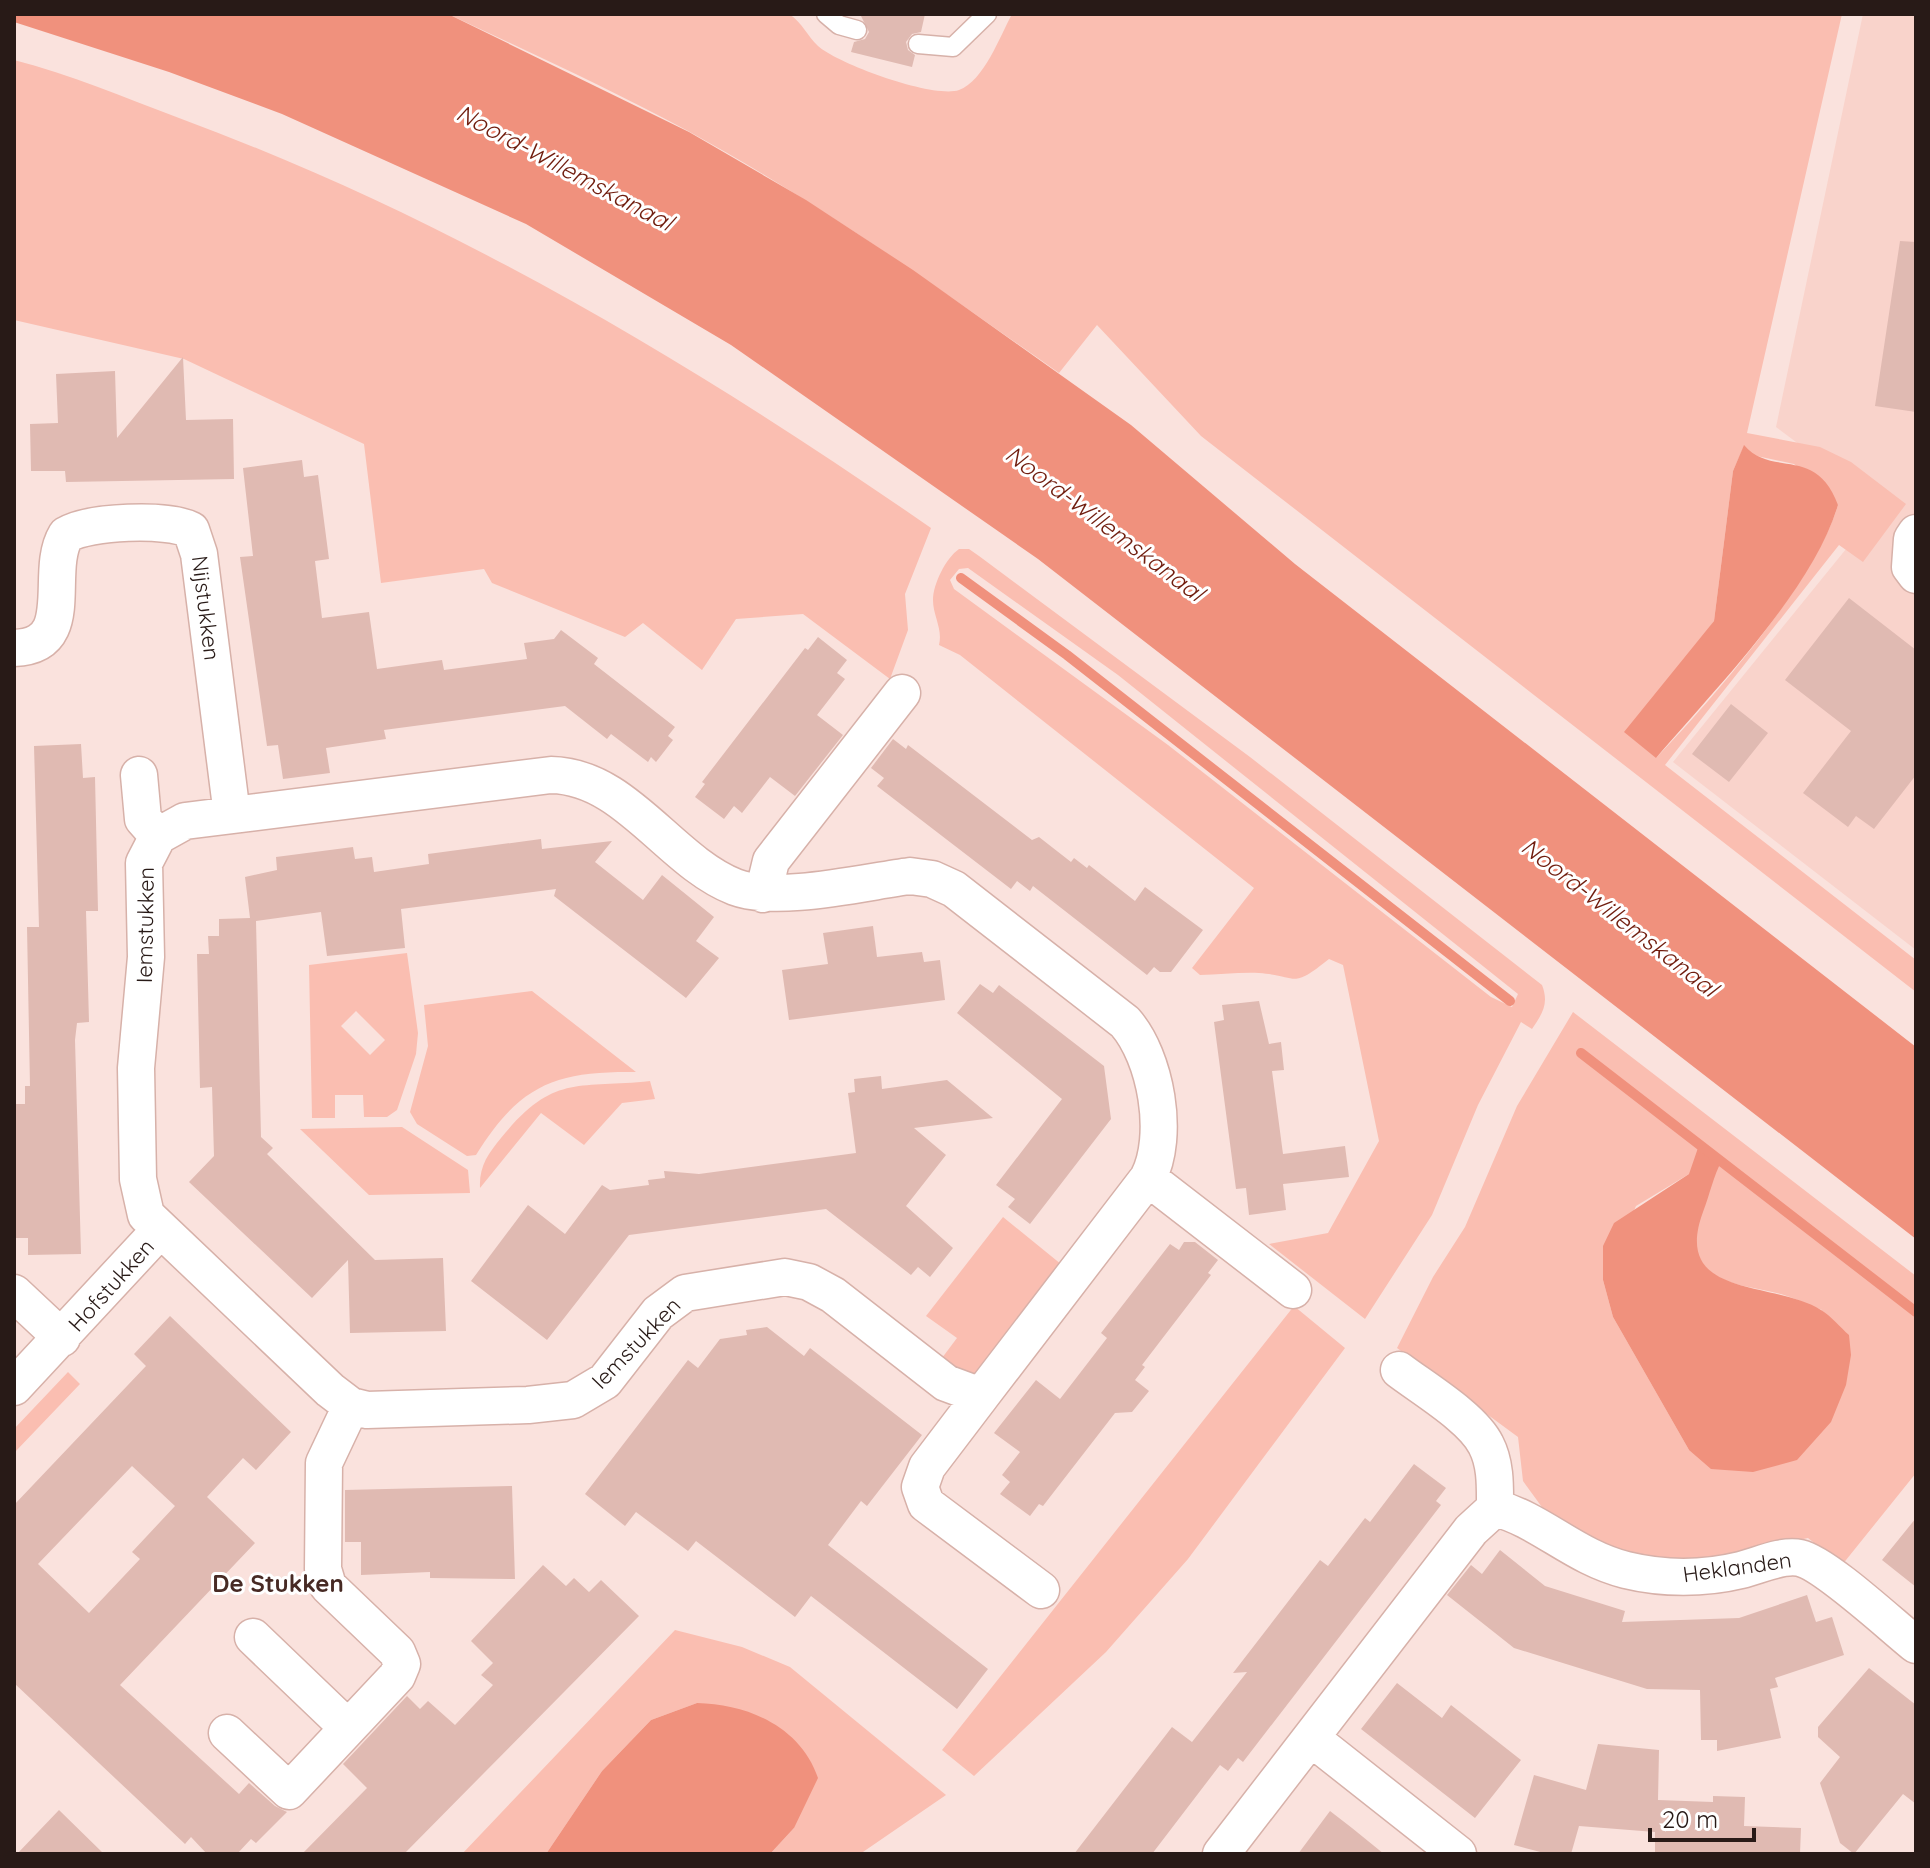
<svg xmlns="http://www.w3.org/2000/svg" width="1930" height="1868" font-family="Quicksand,sans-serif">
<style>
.built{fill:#f9d3cb}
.green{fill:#fabeb1;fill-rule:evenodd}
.water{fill:#f0917d}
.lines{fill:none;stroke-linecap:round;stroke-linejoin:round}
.stream{stroke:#f0917d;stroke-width:10}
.building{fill:#e0bab2;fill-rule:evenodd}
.lane-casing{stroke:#d7b1a9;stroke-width:21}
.street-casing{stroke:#d7b1a9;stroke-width:39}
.lane{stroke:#fff;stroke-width:18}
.street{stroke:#fff;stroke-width:36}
.labels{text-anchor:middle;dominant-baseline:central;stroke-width:6;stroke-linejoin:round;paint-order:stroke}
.street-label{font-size:22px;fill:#281a17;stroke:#fff}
.water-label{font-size:24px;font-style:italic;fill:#701d0e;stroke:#fff}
.neighbourhood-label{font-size:24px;font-weight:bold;fill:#472a24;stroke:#fff}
</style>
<rect width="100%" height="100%" fill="#fae2dd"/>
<!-- built -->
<path class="built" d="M1863,14H1916V950L1673,762L1881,506L1776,427Z"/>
<!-- green -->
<path class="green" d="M448,14H789C803,23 807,36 818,46C838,64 934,99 959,90C984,81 1000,36 1012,14H1842L1747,433L1820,447L1851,462L1906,504L1863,562L1839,545L1665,765L1916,960V992L1201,436L1097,325L1059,373C938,288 818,202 688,131C610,89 529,52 448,14ZM1744,446L1752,455L1794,464L1838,505C1816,580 1712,700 1656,758L1703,637L1714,621L1733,471Z
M14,60C70,74 125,98 179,118C450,218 695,364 931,528L905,594L908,630L890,679L803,614L736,619L702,670L643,623L625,637L492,583L484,569L381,583L364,444L184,359L14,320Z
M959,549H969L979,556L1250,757L1542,985C1549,1003 1543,1013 1532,1029L1521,1022L1478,1105L1432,1215L1365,1319L1269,1244L1328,1233L1379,1141L1343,965L1329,959C1290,990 1300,976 1259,973C1240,972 1219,975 1200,975L1192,968L1254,888L960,655L939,645C943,629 933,616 933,600C933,584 946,558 959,549ZM968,568L1118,675L1518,994L1512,1007L1491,997L1168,745L954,589L950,580L959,569Z
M407,953L418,1033L416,1054L397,1110L387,1117H364L363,1095H335V1118H312L309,965ZM356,1011L385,1040L370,1055L341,1026Z
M532,991L636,1072C556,1071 520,1084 476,1155L467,1156L417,1124L410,1112L428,1046L424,1005Z
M1573,1012L1916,1276V1473L1842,1565L1808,1538L1705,1560L1628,1556L1547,1514L1523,1481L1518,1437L1397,1348L1433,1277L1465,1227L1517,1106ZM1715,1173C1709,1195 1690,1229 1697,1251C1707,1286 1752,1286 1781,1294C1795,1298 1808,1305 1822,1310L1689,1450L1613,1317L1603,1280L1636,1206L1689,1174Z
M650,1081L655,1099L622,1103L584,1145L541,1113L480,1188C479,1166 488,1154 501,1138C554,1073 577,1089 650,1081Z
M402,1127L468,1170L470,1193L369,1195L300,1129Z
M1003,1217L1067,1269L974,1376L962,1374L942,1358L957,1338L926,1316Z
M1294,1306L1345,1348L1188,1559L1106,1652L974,1776L942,1750Z
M68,1372L80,1384L15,1452L14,1429Z
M675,1630L742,1647L790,1667L946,1795L860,1854H770L794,1828L697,1703L651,1720L602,1771L546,1854H462Z"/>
<!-- water -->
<path class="water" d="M14,14H448L689,132L806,200L913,270L1131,425L1295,564L1916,1047V1239L1038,559L731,345L526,224L282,114L169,72L14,22Z
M1744,445C1772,478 1816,445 1838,505C1813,590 1714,690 1656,758L1624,732L1714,621L1733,471Z
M1699,1145L1722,1160C1713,1177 1710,1194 1703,1212C1671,1299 1773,1280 1821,1310C1831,1316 1840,1327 1849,1335L1851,1355L1846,1385L1831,1422L1797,1460L1753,1472L1711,1469L1689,1450L1613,1317L1603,1280V1246L1614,1223L1689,1174Z
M697,1703C748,1704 801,1727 818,1778L794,1828L770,1854H546L602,1771L651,1720Z"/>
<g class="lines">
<!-- stream -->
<path class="stream" d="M961,578L1067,655L1510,1001
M1581,1053L1916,1312"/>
</g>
<!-- building -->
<path class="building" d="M860,14H925L921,32L912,34L906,42L908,50L915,55L912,67L851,52L854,42L865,39L869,32Z
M1900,241L1916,242V412L1875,406Z
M183,357L186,420L233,419L234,479L66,482L65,471H31L30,424L58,423L56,374L115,371L117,438Z
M302,460L304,477L318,475L329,559L315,561L322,618L369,612L377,669L442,660L444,670L527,659L524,643L554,639L561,630L598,658L594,664L675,727L668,736L673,740L656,762L651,757L648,762L611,734L607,739L565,706L384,730L386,739L326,748L330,773L283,779L278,745L267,746L240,557L253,556L243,468Z
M1849,598L1916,650V775L1874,829L1856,816L1848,827L1803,793L1851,731L1785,680Z
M818,637L847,660L837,673L845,679L817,715L843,735L795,796L770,777L742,813L734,806L724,819L695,797L705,784L702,782L805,648L808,650Z
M1731,704L1768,733L1729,782L1692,754Z
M893,739L906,749L908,745L1032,840L1039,837L1071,862L1074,858L1087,868L1089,865L1135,901L1145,887L1203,930L1171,972H1160L1154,967L1147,975L1033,886L1030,891L1017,881L1011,889L877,786L884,778L871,768Z
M81,744L83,778L95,777L98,911H86L89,1022L77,1023L75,1040L81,1254L28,1255V1238H14V1104H25V1086H30L27,927H39L34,746Z
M541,839L542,849L612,841L595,862L643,900L662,875L714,917L696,941L719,958L686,998L554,896L556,889L401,909L405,948L327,956L321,912L256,921L261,1137L273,1148L267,1154L375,1260L443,1258L446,1331L350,1333L348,1260L312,1298L189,1182L214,1156L212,1087L200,1088L197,954H209L208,936H219V919L250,918L245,877L277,870L276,857L353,847L355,859L372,857L374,872L429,864L428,854Z
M873,926L877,957L922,952L924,962L940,960L945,1000L789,1020L782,970L828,964L823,933Z
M980,984L993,993L999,985L1104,1066L1111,1119L1030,1224L1008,1207L1015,1199L996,1185L1062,1099L957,1013Z
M1259,1001L1269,1044L1281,1042L1284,1070L1272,1071L1283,1154L1345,1146L1349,1177L1283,1184L1286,1210L1249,1215L1246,1188L1236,1189L1214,1022L1224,1020L1222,1005Z
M881,1076L882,1089L947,1080L993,1118L914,1128L946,1155L906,1206L953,1248L930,1277L918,1267L911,1275L826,1209L629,1235L547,1340L471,1281L528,1205L565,1234L602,1185L610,1190L649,1185L648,1180L665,1178L664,1171L699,1174L856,1153L848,1093L855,1092L854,1079Z
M1184,1242H1195L1218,1260L1208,1273L1211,1275L1142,1365L1145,1367L1135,1380L1149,1391L1132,1412L1115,1413L1043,1506L1039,1504L1030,1516L1000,1494L1010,1482L1002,1475L1020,1452L994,1433L1036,1380L1060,1399L1107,1338L1101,1333L1170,1244L1179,1250Z
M170,1316L291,1432L256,1470L243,1458L207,1497L255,1543L120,1685L239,1794L249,1783L275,1806L287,1812L256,1843L251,1839L237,1854H207L191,1837L185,1844L14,1683V1505L146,1366L134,1354ZM132,1466L175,1506L132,1552L140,1559L89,1613L38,1564Z
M767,1327L804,1356L810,1348L922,1435L867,1506L861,1501L828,1545L988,1669L957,1709L811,1596L795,1617L696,1541L688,1551L636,1512L625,1526L585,1494L688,1360L698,1368L720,1339L747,1335L746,1330Z
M1414,1464L1446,1488L1436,1501L1441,1505L1243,1762L1238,1758L1228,1771L1220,1765L1152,1854H1074L1172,1727L1192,1742L1247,1672L1233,1673L1317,1564L1320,1560L1328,1566L1365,1518L1370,1522Z
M512,1486L515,1579L430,1578V1572L361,1575V1542H345V1490Z
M1916,1518V1587L1882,1560Z
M1500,1550L1545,1586L1625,1611L1622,1622L1739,1618L1807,1595L1816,1622L1832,1617L1844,1655L1775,1678L1778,1687L1770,1689L1781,1738L1717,1751V1740H1701L1700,1690L1647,1689L1514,1648L1447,1595L1471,1565L1482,1574Z
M543,1565L566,1586L574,1578L589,1592L601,1580L639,1616L404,1854H302L367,1788L343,1764L407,1696L420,1709L428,1701L455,1725L493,1685L481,1675L493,1663L471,1641Z
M1869,1668L1916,1705V1804L1903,1794L1854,1854L1840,1843L1820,1783L1840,1757L1818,1737V1727Z
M1397,1683L1442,1718L1451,1705L1521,1760L1475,1818L1361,1729Z
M1598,1744L1659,1750L1658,1800L1713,1802V1796L1745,1797L1744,1826L1801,1828L1800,1854H1655V1832L1579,1826L1571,1854H1548L1514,1845L1534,1775L1586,1790Z
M59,1810L104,1854H17Z
M1330,1811L1352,1828L1384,1854H1298Z"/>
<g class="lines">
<!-- lane casing -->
<g class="lane-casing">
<path id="lane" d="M826,14L839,25L857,30
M918,44L953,47L987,14"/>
</g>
<!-- street casing -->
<g class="street-casing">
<path id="street" d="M1916,533L1912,539L1910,567L1916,575
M14,648C80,646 43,573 66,535C89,521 167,518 191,530L199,554L232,815
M139,775L143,819L158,836
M763,894L771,861L902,693
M1148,1178C1170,1136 1156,1057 1125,1022L954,889L932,879L910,876C864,882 777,903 735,887C669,861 626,776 551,775L185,821L158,836L144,863L146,957L136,1068L138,1179L146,1215L330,1390L351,1406L367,1410L528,1405L573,1400L605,1381L658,1313L685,1293L785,1277L809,1282L833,1295L946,1383L981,1396L1148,1178L1293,1290
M14,1293L62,1338
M14,1387L159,1231
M981,1396L927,1467L920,1487L926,1504L1041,1590
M1495,1508C1541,1520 1574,1557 1626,1570C1663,1579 1704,1579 1741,1570C1758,1566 1782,1554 1800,1558C1826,1564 1892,1626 1916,1645
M253,1637L348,1728
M227,1733L289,1791L397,1676L402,1664L397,1652L328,1586L323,1569L324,1463L351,1406
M1311,1738L1458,1854
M1221,1854L1471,1530L1495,1508C1495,1487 1496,1464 1486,1445C1473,1418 1424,1389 1399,1370"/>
</g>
<!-- lane -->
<use href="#lane" class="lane"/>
<!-- street -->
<use href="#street" class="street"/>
</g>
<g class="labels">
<!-- street labels -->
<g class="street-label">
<text transform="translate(206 608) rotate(83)">Nijstukken</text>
<text transform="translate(145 925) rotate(-89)">Iemstukken</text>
<text transform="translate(111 1285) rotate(-48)">Hofstukken</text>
<text transform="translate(636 1343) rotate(-46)">Iemstukken</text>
<text transform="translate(1737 1567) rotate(-8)">Heklanden</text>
</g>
<!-- water labels -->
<g class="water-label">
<text transform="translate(565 167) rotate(28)">Noord-Willemskanaal</text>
<text transform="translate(1105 523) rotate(37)">Noord-Willemskanaal</text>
<text transform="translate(1620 917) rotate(38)">Noord-Willemskanaal</text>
</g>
<!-- neighbourhood labels -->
<g class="neighbourhood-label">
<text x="278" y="1583">De Stukken</text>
</g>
</g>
<!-- border -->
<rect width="1930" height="1868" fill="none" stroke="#281a17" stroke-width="32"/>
<!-- scale -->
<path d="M1650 1828v12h104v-12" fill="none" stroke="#281a17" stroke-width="4"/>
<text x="1662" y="1828" font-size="24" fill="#281a17" stroke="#ffffff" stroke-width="6" paint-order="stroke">20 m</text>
</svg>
